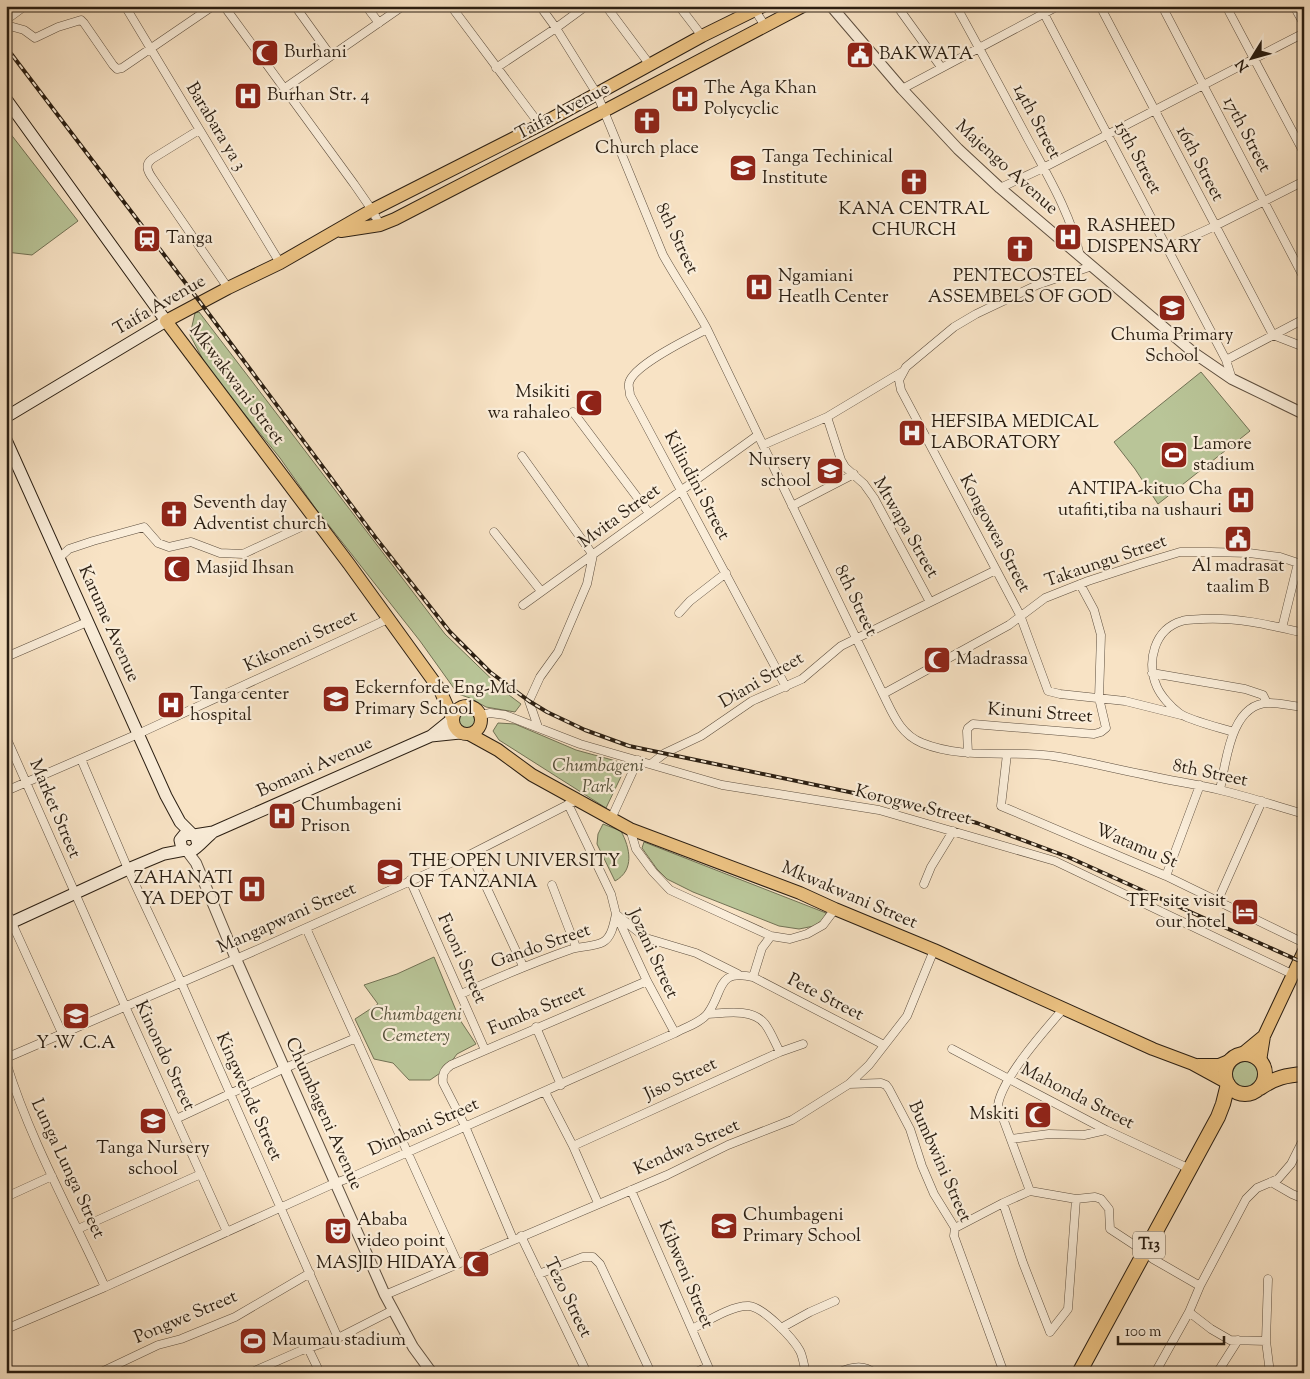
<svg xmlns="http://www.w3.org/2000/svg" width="1310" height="1379" font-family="'Sorts Mill Goudy',serif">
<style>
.green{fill:#b9c598;stroke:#727255}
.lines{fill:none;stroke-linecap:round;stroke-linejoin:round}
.minor-casing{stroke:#5e4f3f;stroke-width:9}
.tertiary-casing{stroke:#5e4f3f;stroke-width:12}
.secondary-casing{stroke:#2a1e12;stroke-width:13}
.primary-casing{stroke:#2a1e12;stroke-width:14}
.trunk-casing{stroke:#2a1e12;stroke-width:16}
.minor{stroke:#faedd9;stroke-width:8}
.tertiary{stroke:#faedd9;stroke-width:10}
.secondary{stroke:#faedd9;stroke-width:11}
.primary{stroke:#ecc282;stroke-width:12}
.trunk{stroke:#ecc282;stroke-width:14}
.rail-casing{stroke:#2a1e12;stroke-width:4}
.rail{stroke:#faedd9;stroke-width:2;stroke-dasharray:5.5;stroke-linecap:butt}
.labels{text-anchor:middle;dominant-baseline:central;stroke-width:4.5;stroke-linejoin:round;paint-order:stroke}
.shield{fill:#faedd9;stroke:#685c4e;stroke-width:1}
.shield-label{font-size:16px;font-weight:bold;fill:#2a1e12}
.poi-label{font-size:18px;fill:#2a1e12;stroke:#faedd9;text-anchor:start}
.street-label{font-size:18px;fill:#2a1e12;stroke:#faedd9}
.park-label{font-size:18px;font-style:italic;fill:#55503a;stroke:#faedd9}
</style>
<rect width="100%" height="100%" fill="#f8e3c5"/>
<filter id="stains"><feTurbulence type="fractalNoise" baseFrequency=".004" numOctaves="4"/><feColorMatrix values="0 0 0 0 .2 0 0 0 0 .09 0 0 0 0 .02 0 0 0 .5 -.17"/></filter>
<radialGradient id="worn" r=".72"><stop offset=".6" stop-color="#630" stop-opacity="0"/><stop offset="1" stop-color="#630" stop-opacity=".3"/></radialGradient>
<!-- green -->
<path class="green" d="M6,128L78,221L32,255L6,252Z
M199,312L445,634L505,692L521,704L515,712L486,707L470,698L458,694L420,641L316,509L280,458L208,369L190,335L195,313Z
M1201,372L1250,431L1158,504L1135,469L1114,442Z
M457 720a9 9 0 1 1 18 0a9 9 0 1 1-18 0Z
M498,723L515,724L576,750L627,764L606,808L499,740L493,731Z
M603,824L621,831C630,848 635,870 615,881L597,844L598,834Z
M644,842L826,913L824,919L814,926L799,929L779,926L693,892L667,879L657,869L642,848Z
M434,957L460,1020L476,1044L457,1054L446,1069L430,1080H409L393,1063L374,1059L355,1019L378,1004L364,985L397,974Z
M1232 1076a15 15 0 1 1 30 0a15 15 0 1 1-30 0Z"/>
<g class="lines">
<!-- minor casing -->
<g class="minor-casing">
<path id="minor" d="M125,6L280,263
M224,6L354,184L372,210L380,225
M295,6L331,56
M366,6L379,23
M451,6L540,125
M540,6L556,28L597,94L663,255C677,280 693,303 707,329L883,694C893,714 900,734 922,743C964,760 1010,750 1053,756C1085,761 1115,769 1146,775C1171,781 1196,784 1220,790C1249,797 1276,806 1304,814
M606,6L650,65
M679,6L702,36
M897,6L941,67
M956,6C981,51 1005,96 1029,141C1049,178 1071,215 1080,256
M1040,6L1226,360L1232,379
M1100,6L1273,335L1304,347
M1162,6L1304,278
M1226,6L1304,153
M1294,6L1304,24
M753,7L765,26
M6,20L25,6
M6,25L24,30L35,38L58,27L81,20L84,23L113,65L117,69L122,68L213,6
M496,68L556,28L586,6
M285,88L403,6
M902,89L1058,6
M199,130L152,159C144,165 148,172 153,179L228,288
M1000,188L1043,168L1304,33
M1167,248L1215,226L1304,181
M1092,266L1037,285L976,314L954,327L906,367L899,380L901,390L1020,615L1048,691L1060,694L1125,701L1181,715
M707,329C690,338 633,365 629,383C628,386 630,391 630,395L786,687
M1226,360L1304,319
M573,412L649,513
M827,417L841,460L845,467L864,484L874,498L930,602
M763,445L827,417L902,372
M522,456L593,555L587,584L558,652L540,677L529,701L538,727
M6,464L16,459
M792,506L854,474
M494,532L541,591
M59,558L69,549L93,541L144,527L158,543L169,547L191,542L220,553L243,554L316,520
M523,605L758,435
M679,613L690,601L726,573
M1282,628L1298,563
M6,657L87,622
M1152,673L1245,689L1263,695L1267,703
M883,694L1009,625L1045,598L1088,581L1140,564L1180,552H1211L1249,553L1280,557L1304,565
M481,715L490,713L505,715L580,744L722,785L879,810L1055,861L1292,974
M1233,732C1221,728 1188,720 1179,713C1171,707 1161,696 1157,687C1146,662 1154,629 1182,621C1188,619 1195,620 1202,619C1237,617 1270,625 1304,633
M6,737L125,1006L227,1232
M968,753L967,731L968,728L973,724L1094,734L1101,732L1106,728L1099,698L1101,635L1094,610L1080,584
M1007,754L1001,806L1166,876L1304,943
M81,759L128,869L181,982L338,1338
M651,764L665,753L701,736L752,701L802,679L841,646L996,570
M1220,790C1226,761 1231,703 1269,703C1280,703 1292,706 1304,707
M6,791L138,734L388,619
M568,804L611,894L616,914L647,981L675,1033
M611,819L638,760
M630,829L636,849L653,872L670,890L771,936L790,939L807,934L823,925L835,909
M471,854L523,966
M1166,876L1200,785
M410,880L485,1050
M924,884L931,867L953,831
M552,885L576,947
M1218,900L1262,801
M6,910L62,1033
M617,915L646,938L696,953L738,974
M306,928L458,1264
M753,977L762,948L771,936
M461,994C497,978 532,963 569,950C579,946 594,947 603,942C612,937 614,923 616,914
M708,1014C725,1013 753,1008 765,1024C771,1032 775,1043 780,1052
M536,1027L561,1085
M952,1049L1106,1130L1190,1169
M6,1058L252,952L471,854L577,800
M6,1062C30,1140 71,1213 105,1287
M849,1084L881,1083L886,1085L889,1089L910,1129L922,1166L934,1194L955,1228L954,1236L1004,1373
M545,1092L573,1146L598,1203
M176,1119L285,1068L356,1038
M1011,1139L1049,1134L1084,1135L1106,1130
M573,1146L780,1052L803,1044
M1271,1182L1292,1194L1304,1199
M631,1190L711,1373
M1030,1191L998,1105C1002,1078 1045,1030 1064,1008
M6,1197L52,1176
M1003,1203L1023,1263L1050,1332
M955,1228L1003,1203L1030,1191L1076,1199L1095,1197L1101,1199L1109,1209L1110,1229L1145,1252L1153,1259L1200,1286
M78,1229L201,1174
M521,1236L587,1373
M513,1239L465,1126L443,1083C442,1074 444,1070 451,1065L647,981
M539,1274L583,1257H593L600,1264L651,1373
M385,1295L667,1175L728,1145L792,1120L849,1084L869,1065L907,1016L934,950
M781,1328L810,1312L835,1301
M6,1329L105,1287L335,1183L352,1177L675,1033C684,1028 702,1022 708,1013C724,991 716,969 753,977L884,1045
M692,1329C706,1322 732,1305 749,1306C763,1307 793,1338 800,1351C803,1357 804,1366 806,1373
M1050,1332L1068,1309L1076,1199
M1266,1341L1268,1279
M308,1348L320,1373
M99,1373L158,1345L181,1339L235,1317L310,1273
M250,1373L300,1351L338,1338L393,1310
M694,1373L708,1367
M838,1373C850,1367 864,1364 874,1373
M1155,1373L1189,1312
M1217,1373L1238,1340
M1270,1373L1266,1341L1230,1340L1211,1329L1189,1312L1200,1286L1246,1199L1257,1188L1278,1179L1291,1164L1304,1138"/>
</g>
<!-- tertiary casing -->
<g class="tertiary-casing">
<path id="tertiary" d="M831,6L902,89L958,149L1000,188L1194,353L1232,379L1304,414
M187,851L196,863L236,959L385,1295L413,1347L432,1373"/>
</g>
<!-- secondary casing -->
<g class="secondary-casing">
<path id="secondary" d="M6,99L166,321L6,417
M6,440L166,796L180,822L192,834
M431,736L460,733
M194,835L213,832L431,736L452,719
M198,845L196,837L192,834L184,835L180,840L182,849L190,852C197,849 206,838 213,832
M6,925L128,869L164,854L185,850"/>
</g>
<!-- primary casing -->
<g class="primary-casing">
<path id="primary" d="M341,231L380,225L395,219L604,111L803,6
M453 720a14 14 0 1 1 28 0a14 14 0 1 1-28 0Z
M452,717L440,690L349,564L166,321L228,288L280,263L372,210L540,125L702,36L763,6
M469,734L498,750L532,775L630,829L800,893L835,909L934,950L1153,1049L1193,1064L1226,1082
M1241,1055L1264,1036
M1260,1061L1264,1036L1304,951
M1198,1065H1219L1231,1060"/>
</g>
<!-- trunk casing -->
<g class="trunk-casing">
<path id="trunk" d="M1225 1074a20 20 0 1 1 40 0a20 20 0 1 1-40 0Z
M1260,1088C1275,1078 1286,1075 1304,1074
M1079,1373L1218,1117L1223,1104L1228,1084"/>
</g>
<!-- minor -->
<use href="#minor" class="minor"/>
<!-- tertiary -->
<use href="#tertiary" class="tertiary"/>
<!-- secondary -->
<use href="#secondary" class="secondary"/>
<!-- primary -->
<use href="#primary" class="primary"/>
<!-- trunk -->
<use href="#trunk" class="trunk"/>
<!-- rail casing -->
<g class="rail-casing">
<path id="rail" d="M6,47L200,302L375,537L450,632L490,672L529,701L547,712L585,730L629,746L897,802L977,823L1068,857L1304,963"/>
</g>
<!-- rail -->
<use href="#rail" class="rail"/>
</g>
<!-- icons -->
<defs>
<g id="mosque-square" transform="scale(1.4375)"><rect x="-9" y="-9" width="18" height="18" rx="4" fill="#8f2418" stroke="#faedd9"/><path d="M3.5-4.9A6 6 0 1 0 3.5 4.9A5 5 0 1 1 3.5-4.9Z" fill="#fff"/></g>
<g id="civic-square" transform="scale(1.4375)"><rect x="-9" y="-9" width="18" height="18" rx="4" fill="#8f2418" stroke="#faedd9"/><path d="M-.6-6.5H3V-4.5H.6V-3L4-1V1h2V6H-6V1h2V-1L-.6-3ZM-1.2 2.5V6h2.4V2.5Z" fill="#fff"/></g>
<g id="hospital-square" transform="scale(1.4375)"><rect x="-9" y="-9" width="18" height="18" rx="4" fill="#8f2418" stroke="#faedd9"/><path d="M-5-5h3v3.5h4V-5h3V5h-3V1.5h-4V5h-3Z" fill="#fff"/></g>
<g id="church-square" transform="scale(1.4375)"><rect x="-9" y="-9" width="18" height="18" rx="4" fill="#8f2418" stroke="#faedd9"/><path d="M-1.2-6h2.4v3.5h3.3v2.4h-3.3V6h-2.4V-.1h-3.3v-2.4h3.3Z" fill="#fff"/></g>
<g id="university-square" transform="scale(1.4375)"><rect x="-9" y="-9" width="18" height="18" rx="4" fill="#8f2418" stroke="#faedd9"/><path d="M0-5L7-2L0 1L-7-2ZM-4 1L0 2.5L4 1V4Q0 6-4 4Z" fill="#fff"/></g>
<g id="station-square" transform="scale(1.4375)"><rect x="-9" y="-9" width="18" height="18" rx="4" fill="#8f2418" stroke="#faedd9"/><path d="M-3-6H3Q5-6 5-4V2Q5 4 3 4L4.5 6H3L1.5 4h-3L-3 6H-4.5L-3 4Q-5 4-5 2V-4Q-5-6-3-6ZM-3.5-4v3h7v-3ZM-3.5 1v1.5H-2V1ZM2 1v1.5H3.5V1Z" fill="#fff"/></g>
<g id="school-square" transform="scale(1.4375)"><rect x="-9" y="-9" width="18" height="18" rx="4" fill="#8f2418" stroke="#faedd9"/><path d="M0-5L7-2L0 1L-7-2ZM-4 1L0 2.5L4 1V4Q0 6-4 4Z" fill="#fff"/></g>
<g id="stadium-square" transform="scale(1.4375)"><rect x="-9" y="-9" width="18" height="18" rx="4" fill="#8f2418" stroke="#faedd9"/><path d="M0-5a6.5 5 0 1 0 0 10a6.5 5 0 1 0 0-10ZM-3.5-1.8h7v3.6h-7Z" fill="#fff"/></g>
<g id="hotel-square" transform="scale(1.4375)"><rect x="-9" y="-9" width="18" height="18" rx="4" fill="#8f2418" stroke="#faedd9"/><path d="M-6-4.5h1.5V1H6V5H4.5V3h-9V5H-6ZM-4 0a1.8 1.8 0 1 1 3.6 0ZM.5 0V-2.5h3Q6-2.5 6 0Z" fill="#fff"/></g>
<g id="theatre-square" transform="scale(1.4375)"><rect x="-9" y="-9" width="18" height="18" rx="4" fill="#8f2418" stroke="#faedd9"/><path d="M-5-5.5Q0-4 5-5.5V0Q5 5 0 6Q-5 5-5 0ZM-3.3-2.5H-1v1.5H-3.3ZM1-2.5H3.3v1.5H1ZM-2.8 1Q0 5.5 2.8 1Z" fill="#fff"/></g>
</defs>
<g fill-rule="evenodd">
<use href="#mosque-square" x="265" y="53"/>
<use href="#civic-square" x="860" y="55"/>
<use href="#hospital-square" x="248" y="96"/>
<use href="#hospital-square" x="685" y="99"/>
<use href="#church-square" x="647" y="121"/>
<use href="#university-square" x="743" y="168"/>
<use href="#church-square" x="914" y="182"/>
<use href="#hospital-square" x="1068" y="237"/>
<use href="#station-square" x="147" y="239"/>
<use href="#church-square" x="1020" y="249"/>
<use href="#hospital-square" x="759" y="287"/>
<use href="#school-square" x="1172" y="308"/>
<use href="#mosque-square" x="589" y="403"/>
<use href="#hospital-square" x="912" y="433"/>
<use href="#stadium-square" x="1174" y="455"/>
<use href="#school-square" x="830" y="471"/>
<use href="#hospital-square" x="1241" y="500"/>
<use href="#church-square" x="174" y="514"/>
<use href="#civic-square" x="1238" y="539"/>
<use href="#mosque-square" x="177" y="569"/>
<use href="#mosque-square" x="937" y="660"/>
<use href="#school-square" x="336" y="699"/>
<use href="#hospital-square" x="171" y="705"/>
<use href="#hospital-square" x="282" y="816"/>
<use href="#university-square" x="390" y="872"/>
<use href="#hospital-square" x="252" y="889"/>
<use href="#hotel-square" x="1245" y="912"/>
<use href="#school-square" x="76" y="1016"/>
<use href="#mosque-square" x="1038" y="1115"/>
<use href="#school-square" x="153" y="1121"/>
<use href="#school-square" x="724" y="1226"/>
<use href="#theatre-square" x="338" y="1231"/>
<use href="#mosque-square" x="476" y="1264"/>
<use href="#stadium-square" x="253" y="1341"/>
</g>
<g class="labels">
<!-- shield labels -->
<rect class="shield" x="1133" y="1231.5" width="32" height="27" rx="4"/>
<g class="shield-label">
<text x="1149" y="1245">T13</text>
</g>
<!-- poi labels -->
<g class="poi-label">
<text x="284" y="53">Burhani</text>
<text x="879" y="55">BAKWATA</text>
<text x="704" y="89">The Aga Khan<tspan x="704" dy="21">Polycyclic</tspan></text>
<text x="267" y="96">Burhan Str. 4</text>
<text x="647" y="149" text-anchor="middle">Church place</text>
<text x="762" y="158">Tanga Techinical<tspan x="762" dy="21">Institute</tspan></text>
<text x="914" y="210" text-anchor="middle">KANA CENTRAL<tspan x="914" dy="21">CHURCH</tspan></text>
<text x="1087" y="227">RASHEED<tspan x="1087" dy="21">DISPENSARY</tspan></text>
<text x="166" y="239">Tanga</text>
<text x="778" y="277">Ngamiani<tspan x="778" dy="21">Heatlh Center</tspan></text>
<text x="1020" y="277" text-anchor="middle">PENTECOSTEL<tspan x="1020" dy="21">ASSEMBELS OF GOD</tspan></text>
<text x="1172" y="336" text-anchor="middle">Chuma Primary<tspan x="1172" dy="21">School</tspan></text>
<text x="570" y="393" text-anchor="end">Msikiti<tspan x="570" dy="21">wa rahaleo</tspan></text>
<text x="931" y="423">HEFSIBA MEDICAL<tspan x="931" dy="21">LABORATORY</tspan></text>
<text x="1193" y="445">Lamore<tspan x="1193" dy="21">stadium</tspan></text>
<text x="811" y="461" text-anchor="end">Nursery<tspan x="811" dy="21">school</tspan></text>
<text x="1222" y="490" text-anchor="end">ANTIPA-kituo Cha<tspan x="1222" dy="21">utafiti,tiba na ushauri</tspan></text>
<text x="193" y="504">Seventh day<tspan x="193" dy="21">Adventist church</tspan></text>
<text x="1238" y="567" text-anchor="middle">Al madrasat<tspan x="1238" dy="21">taalim B</tspan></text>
<text x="196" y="569">Masjid Ihsan</text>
<text x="956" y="660">Madrassa</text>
<text x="355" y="689">Eckernforde Eng-Md<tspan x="355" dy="21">Primary School</tspan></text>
<text x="190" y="695">Tanga center<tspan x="190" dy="21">hospital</tspan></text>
<text x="301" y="806">Chumbageni<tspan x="301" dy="21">Prison</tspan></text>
<text x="409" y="862">THE OPEN UNIVERSITY<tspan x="409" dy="21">OF TANZANIA</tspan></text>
<text x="233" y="879" text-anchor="end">ZAHANATI<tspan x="233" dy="21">YA DEPOT</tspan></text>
<text x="1226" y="902" text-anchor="end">TFF site visit<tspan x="1226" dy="21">our hotel</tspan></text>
<text x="76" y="1044" text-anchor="middle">Y .W .C.A</text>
<text x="1019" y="1115" text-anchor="end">Mskiti</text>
<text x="153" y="1149" text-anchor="middle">Tanga Nursery<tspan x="153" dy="21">school</tspan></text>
<text x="743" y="1216">Chumbageni<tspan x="743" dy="21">Primary School</tspan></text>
<text x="357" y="1221">Ababa<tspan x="357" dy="21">video point</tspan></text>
<text x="457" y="1264" text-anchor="end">MASJID HIDAYA</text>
<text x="272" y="1341">Maumau stadium</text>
</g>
<!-- street labels -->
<g class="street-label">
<text transform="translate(563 112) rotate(-28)">Taifa Avenue</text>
<text transform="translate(1036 122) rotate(62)">14th Street</text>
<text transform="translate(215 127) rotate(59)">Barabara ya 3</text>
<text transform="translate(1246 135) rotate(62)">17th Street</text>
<text transform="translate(1137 158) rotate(62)">15th Street</text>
<text transform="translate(1199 164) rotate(62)">16th Street</text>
<text transform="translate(1006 168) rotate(42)">Majengo Avenue</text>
<text transform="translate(676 239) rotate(64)">8th Street</text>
<text transform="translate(160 306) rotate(-30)">Taifa Avenue</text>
<text transform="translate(236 385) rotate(53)">Mkwakwani Street</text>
<text transform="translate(696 486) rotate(62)">Kilindini Street</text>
<text transform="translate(620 517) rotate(-36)">Mvita Street</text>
<text transform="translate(905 528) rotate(60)">Mtwapa Street</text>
<text transform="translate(994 534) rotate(62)">Kongowea Street</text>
<text transform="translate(1106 562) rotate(-19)">Takaungu Street</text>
<text transform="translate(855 601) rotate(64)">8th Street</text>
<text transform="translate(108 624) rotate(66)">Karume Avenue</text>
<text transform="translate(301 642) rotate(-25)">Kikoneni Street</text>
<text transform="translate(762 681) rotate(-30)">Diani Street</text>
<text transform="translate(1040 714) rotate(4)">Kinuni Street</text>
<text transform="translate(315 768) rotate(-24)">Bomani Avenue</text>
<text transform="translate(1210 774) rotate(12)">8th Street</text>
<text transform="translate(913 806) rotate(14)">Korogwe Street</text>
<text transform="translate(54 809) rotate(67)">Market Street</text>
<text transform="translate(1136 847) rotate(23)">Watamu St</text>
<text transform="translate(849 896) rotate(23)">Mkwakwani Street</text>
<text transform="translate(287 919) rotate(-24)">Mangapwani Street</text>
<text transform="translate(541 947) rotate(-19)">Gando Street</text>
<text transform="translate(652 954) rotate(65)">Jozani Street</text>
<text transform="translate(461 959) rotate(66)">Fuoni Street</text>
<text transform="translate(825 998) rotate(27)">Pete Street</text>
<text transform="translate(537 1011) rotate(-23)">Fumba Street</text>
<text transform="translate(164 1056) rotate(65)">Kinondo Street</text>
<text transform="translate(681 1080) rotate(-25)">Jiso Street</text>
<text transform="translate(248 1097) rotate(66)">Kingwende Street</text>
<text transform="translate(1077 1097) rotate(27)">Mahonda Street</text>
<text transform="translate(323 1114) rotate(66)">Chumbageni Avenue</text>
<text transform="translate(424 1128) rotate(-24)">Dimbani Street</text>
<text transform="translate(687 1148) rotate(-24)">Kendwa Street</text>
<text transform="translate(939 1162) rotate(66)">Bumbwini Street</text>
<text transform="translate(67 1169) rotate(65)">Lunga Lunga Street</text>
<text transform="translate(685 1275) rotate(67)">Kibweni Street</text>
<text transform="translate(567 1298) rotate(64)">Tezo Street</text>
<text transform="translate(186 1318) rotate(-23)">Pongwe Street</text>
</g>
<!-- park labels -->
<g class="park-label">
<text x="598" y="767">Chumbageni<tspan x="598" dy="21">Park</tspan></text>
<text x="416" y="1016">Chumbageni<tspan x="416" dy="21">Cemetery</tspan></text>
</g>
</g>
<!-- margin -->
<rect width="1310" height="1379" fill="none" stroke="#f8e3c5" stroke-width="25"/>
<rect x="8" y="8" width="1295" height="1364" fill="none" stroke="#2a1e12" stroke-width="2.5"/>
<rect x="12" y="12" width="1285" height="1354" fill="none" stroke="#2a1e12"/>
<!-- north arrow -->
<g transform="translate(1252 58) rotate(233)" stroke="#faedd9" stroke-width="4" paint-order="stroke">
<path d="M0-4L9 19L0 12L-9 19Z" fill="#2a1e12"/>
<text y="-8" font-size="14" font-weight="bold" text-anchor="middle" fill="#2a1e12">N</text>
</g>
<!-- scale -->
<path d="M1118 1336v8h106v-8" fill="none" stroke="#2a1e12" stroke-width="2.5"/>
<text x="1125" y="1336" font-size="15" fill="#2a1e12" stroke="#faedd9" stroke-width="4" paint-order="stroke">100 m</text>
<rect width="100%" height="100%" filter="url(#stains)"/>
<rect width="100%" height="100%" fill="url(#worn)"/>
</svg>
